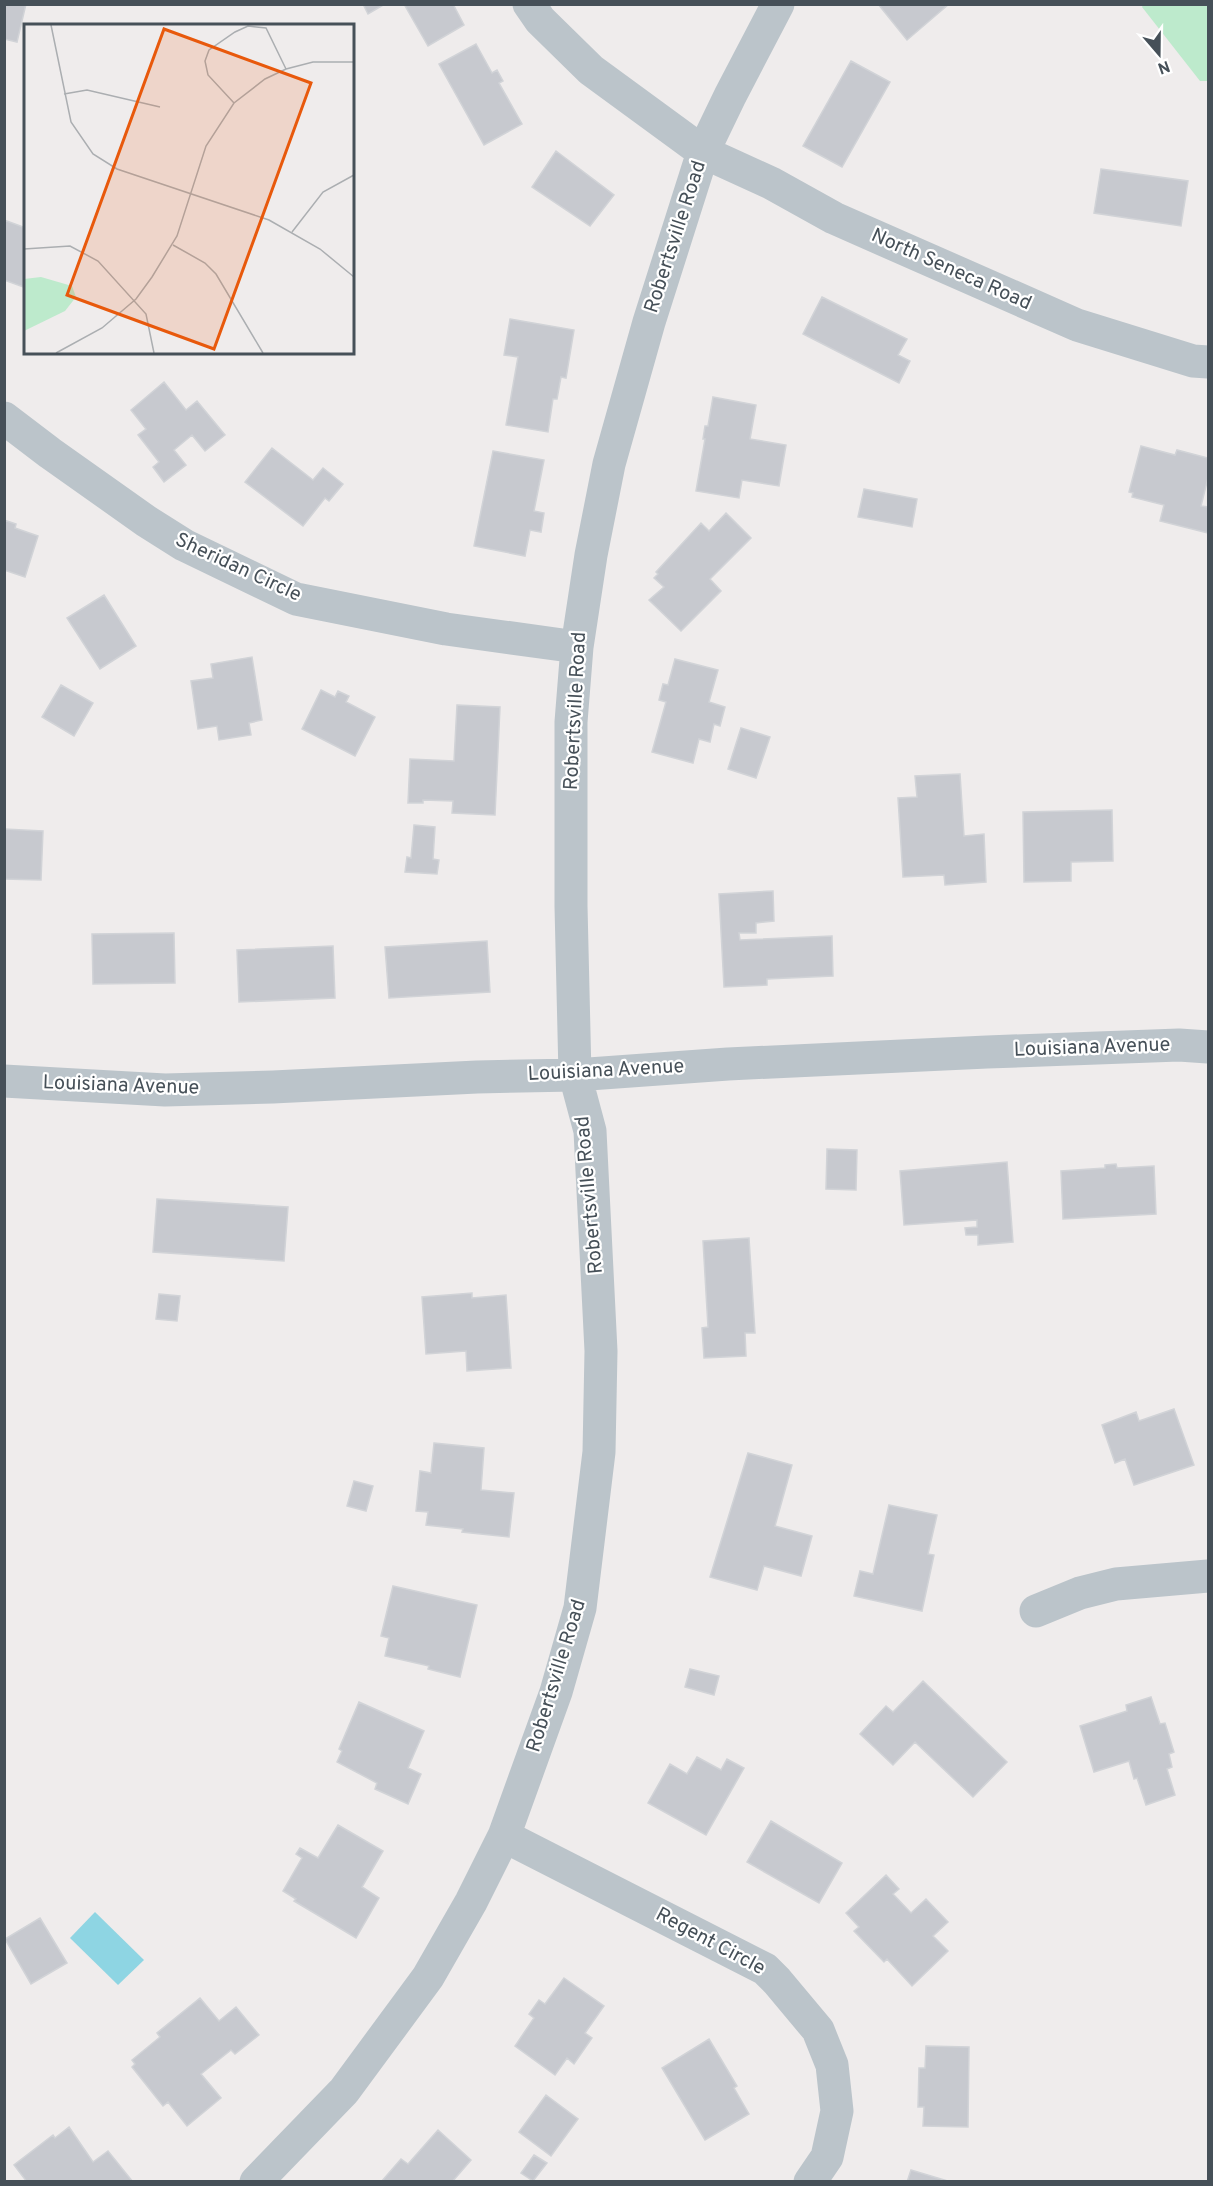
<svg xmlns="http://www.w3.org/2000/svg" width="1213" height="2186" font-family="Overpass,sans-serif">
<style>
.green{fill:#bdeacc}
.water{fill:#8ed5e3}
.building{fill:#c7c9cf;stroke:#d1d3d7;stroke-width:1.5}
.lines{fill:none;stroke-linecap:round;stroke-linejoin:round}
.minor{stroke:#bbc4ca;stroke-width:33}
.labels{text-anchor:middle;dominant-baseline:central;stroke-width:4.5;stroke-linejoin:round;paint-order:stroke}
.street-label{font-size:20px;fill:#465058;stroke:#fff}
.inset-road{fill:none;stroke:#abaeb1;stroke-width:1.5}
.view{fill:#e8590c;fill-opacity:0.15;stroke:#e8590c;stroke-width:3}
.inset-edge{fill:none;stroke:#465058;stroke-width:3}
</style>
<rect width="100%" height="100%" fill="#efecec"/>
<!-- green -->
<path class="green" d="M1143,5H1208V81H1200L1142,7Z"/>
<!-- water -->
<path class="water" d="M95,1912L144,1960L118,1985L70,1938Z"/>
<!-- building -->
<path class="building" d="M4,4H26L17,42L4,39Z
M363,4H385L368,14Z
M404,4H453L464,25L428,46Z
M878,4H949L907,40Z
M476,44L492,73L497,70L503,81L499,83L522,124L484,145L439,64Z
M851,61L890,82L842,167L803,146Z
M556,151L614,195L590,226L532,187Z
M1101,169L1188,181L1181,226L1094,213Z
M4,220L26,228V288L4,280Z
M822,297L907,339L898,355L910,361L899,383L803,334Z
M510,319L574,330L566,378L561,377L557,399H553L548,432L506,425L518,357L504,355Z
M164,382L186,410L197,401L225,435L205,451L192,435L174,450L186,465L164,482L153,467L159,462L138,435L146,429L131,410Z
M713,397L756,405L750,439L786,445L779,486L742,480L739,498L696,491L705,439H703L705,426H708Z
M1141,446L1175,455L1177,450L1208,458V478L1201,506L1208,507V533L1160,521L1164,505L1132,497L1133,493L1129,492Z
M272,448L313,480L323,468L343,484L329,501L325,498L303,526L245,482Z
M493,451L544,460L534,511L544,513L541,532L530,530L525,556L474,546Z
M864,489L917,499L912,527L858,517Z
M726,513L751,538L710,579L721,591L681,631L649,600L664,587L654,578L658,574L656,572L701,523L709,531Z
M4,520L16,524L15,528L38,536L25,577L4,570Z
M104,595L136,646L100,669L67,618Z
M252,657L262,720L249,723L251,735L219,740L217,726L198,729L191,681L213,678L211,664Z
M675,659L718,670L709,702L725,707L720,726L714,724L710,742L699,739L693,763L652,752L666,702L659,700L663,684L668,685Z
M61,685L93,703L74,736L42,717Z
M321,690L335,697L338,691L349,696L346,702L375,717L355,756L302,729Z
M457,705L500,707L495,815L452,813L453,801L423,800V803H408L410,759L454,761Z
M741,728L770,737L756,778L728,769Z
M960,774L964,836L984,834L986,882L945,885L944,875L903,877L898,798L917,797L915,776Z
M1112,810L1113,861L1071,862V881L1024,882L1023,812Z
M414,825L435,827L433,859L439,860L437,874L405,872L407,857L411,858Z
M4,829L43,831L41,880L4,879Z
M773,891L774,921L756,923V933H739L740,940L832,936L833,976L767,979V985L724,987L719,894Z
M174,933L175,983L93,984L92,934Z
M487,941L490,992L389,998L385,947Z
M333,946L335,998L239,1002L237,950Z
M827,1149L857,1150L856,1190L826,1189Z
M1007,1162L1013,1242L978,1245V1235H966L965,1228L977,1227V1220L904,1225L900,1171Z
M1116,1164L1117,1168L1154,1166L1156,1214L1063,1219L1061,1171L1105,1168V1165Z
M157,1199L288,1207L284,1261L153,1252Z
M749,1238L755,1333H745L746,1356L704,1358L702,1328L708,1327L703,1241Z
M472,1293V1298L506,1295L511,1368L467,1371L466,1351L426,1354L422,1297Z
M159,1294L180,1296L177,1321L156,1319Z
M1174,1409L1194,1465L1134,1485L1125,1459L1115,1463L1102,1425L1136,1412L1139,1421Z
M434,1443L484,1448L481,1490L514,1493L509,1537L462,1532L463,1529L426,1525L428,1512L416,1511L420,1471L431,1473Z
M748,1453L792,1465L775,1526L812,1536L801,1576L764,1566L757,1590L710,1577Z
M354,1481L373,1486L366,1511L347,1506Z
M889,1505L937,1515L928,1554L934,1555L922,1611L854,1596L860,1571L873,1574Z
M393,1586L477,1605L460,1677L428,1669L429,1666L385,1656L389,1638L381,1636Z
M690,1669L719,1676L714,1695L685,1687Z
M923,1681L1007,1762L973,1797L915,1742L893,1765L860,1734L886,1706L893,1712Z
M1151,1697L1160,1724L1165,1723L1174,1752L1169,1754L1172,1767L1167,1769L1175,1795L1146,1805L1137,1778L1134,1779L1129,1761L1094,1772L1080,1726L1127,1711L1126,1705Z
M359,1702L424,1731L408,1768L421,1774L408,1804L375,1789L377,1783L337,1762L342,1751L339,1749Z
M697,1757L721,1770L727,1759L744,1768L706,1835L648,1803L670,1764L687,1774Z
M771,1821L842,1863L819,1903L747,1862Z
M338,1825L383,1851L362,1887L379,1898L356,1938L294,1901L296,1899L283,1891L302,1858L296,1854L300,1848L318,1858Z
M886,1875L899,1889L893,1894L911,1913L926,1899L948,1922L933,1936L948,1951L912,1986L887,1959L884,1962L854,1931L859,1927L846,1913Z
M40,1918L67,1963L31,1984L5,1939Z
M564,1978L604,2006L585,2033L592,2038L574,2064L567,2058L555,2075L515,2046L534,2018L529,2014L539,2000L545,2004Z
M200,1998L219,2021L236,2007L259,2035L235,2054L231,2050L201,2074L221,2098L187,2126L168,2102L163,2106L132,2067L135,2064L132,2060L160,2037L157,2033Z
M709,2039L737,2086L734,2088L749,2114L705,2140L662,2068Z
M926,2046L969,2047L968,2127L923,2126L924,2107H918L919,2068H925Z
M546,2095L578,2119L551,2156L519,2132Z
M69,2127L93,2162L108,2151L133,2182H27L14,2165L53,2135L55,2138Z
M438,2130L471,2160L452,2182H381L401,2159L408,2164Z
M534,2155L547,2163L533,2181L521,2173Z
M911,2170L951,2182H907Z"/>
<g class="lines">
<!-- minor -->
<path class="minor" d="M529,4L540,20L591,70L703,152L771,183L834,218L1077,325L1193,361L1208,362
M4,418L50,453L146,521L184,545L296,599L446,629L577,647
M4,1081L165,1090L273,1087L477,1077L575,1075L728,1064L987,1052L1179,1045L1208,1047
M1036,1611L1080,1593L1116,1584L1208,1576
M504,1836L765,1969L777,1981L818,2030L832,2065L837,2111L827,2157L810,2182
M256,2182L344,2091L428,1977L471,1902L504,1836L556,1692L580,1608L599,1452L601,1351L590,1131L575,1075L571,906V722L577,647L591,555L609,464L649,322L703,152L730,96L778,4"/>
</g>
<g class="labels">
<!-- street labels -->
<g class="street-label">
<text transform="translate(676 237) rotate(-72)">Robertsville Road</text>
<text transform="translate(951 270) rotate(24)">North Seneca Road</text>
<text transform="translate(238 568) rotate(25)">Sheridan Circle</text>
<text transform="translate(576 711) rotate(-87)">Robertsville Road</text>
<text transform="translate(1092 1048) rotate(-2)">Louisiana Avenue</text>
<text transform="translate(606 1071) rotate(-3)">Louisiana Avenue</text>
<text transform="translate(121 1086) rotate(2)">Louisiana Avenue</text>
<text transform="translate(590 1195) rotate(-95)">Robertsville Road</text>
<text transform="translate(557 1676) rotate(-73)">Robertsville Road</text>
<text transform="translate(710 1942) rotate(28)">Regent Circle</text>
</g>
</g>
<!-- overview -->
<g transform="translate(24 24)">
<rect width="330" height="330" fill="#efecec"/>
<path d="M17,253L48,262L52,273L41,287L0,307V255Z" fill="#bdeacc"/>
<path class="inset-road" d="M27,1L47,98L69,130L93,145L245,196L296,225L330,253M40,70L63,66L136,83M210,79L184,51L181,37L185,26L211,8L224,2L242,4L262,45M268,208L299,168L330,151M149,221L181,239L192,250L239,329M0,225L46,222L74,237L122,290L130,329M32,329L78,304L112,275L128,253L153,212L182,122L210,79L241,55L262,45L289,38H330"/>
<path class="view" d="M140,5L287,59L190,325L43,271Z"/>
<rect width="330" height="330" class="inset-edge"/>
</g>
<!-- border -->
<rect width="1213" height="2186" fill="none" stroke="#465058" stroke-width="12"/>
<!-- north arrow -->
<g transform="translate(1159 54) rotate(160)" stroke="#ffffff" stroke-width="4.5" paint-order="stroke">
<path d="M0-4.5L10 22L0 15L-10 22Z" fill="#465058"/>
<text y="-9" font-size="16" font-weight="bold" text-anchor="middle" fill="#465058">N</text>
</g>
</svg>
